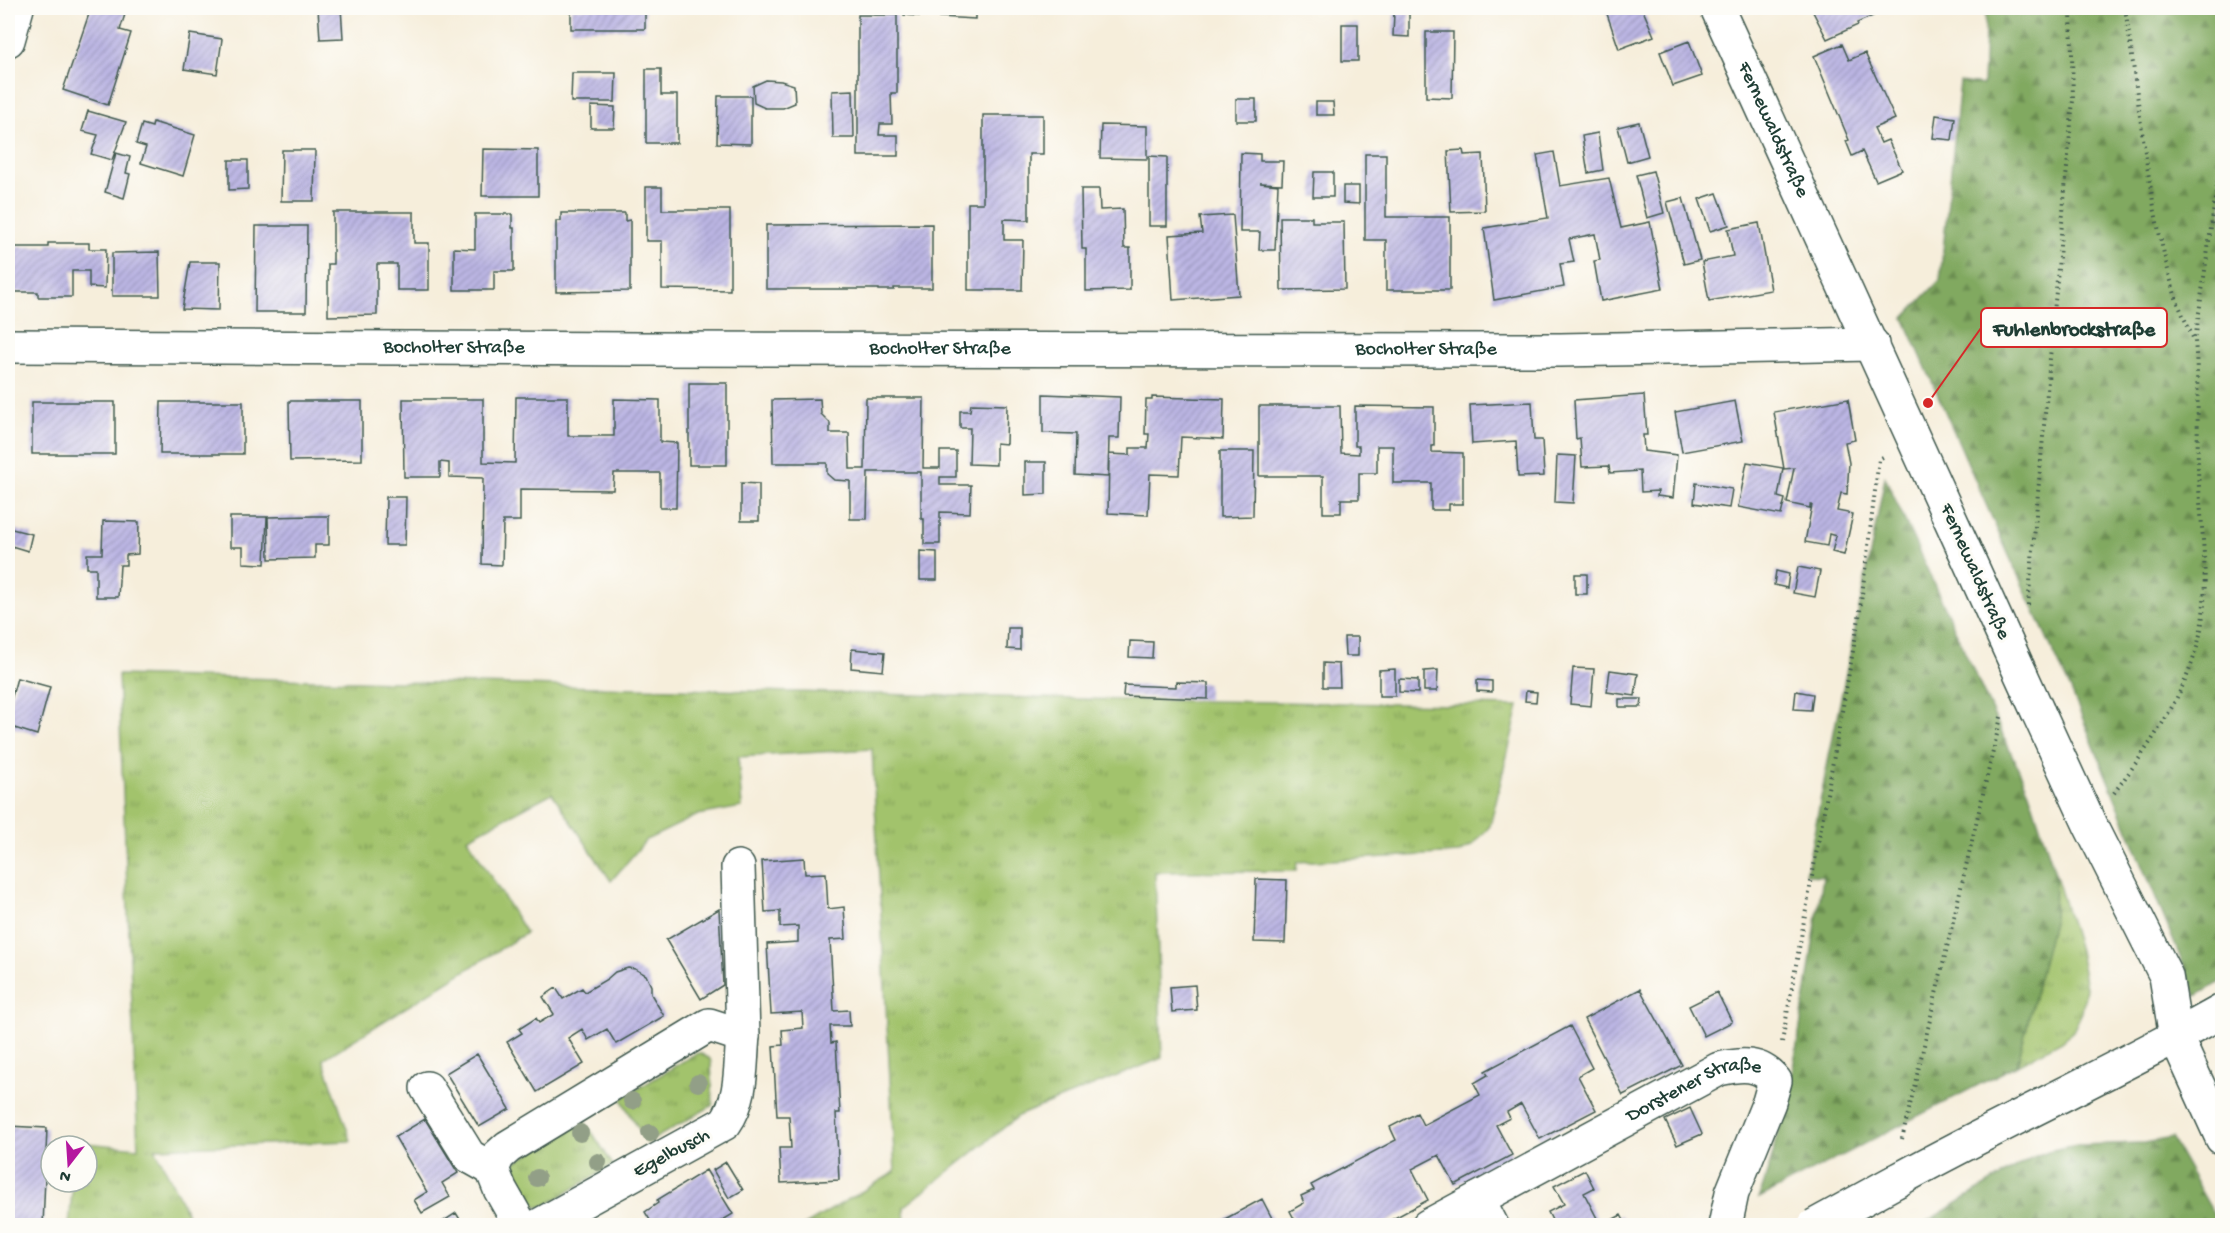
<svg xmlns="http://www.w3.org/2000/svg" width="2230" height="1233" font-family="'Gochi Hand',sans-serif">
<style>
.grass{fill:url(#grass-tufts);stroke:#608050;stroke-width:1.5}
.forest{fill:url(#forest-firs);stroke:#50734a;stroke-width:1.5}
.building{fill:url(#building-hatch)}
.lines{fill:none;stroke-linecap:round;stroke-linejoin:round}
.minor-casing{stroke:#3f584d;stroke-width:36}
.tertiary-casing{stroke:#3f584d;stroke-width:36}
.secondary-casing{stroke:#3f584d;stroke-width:36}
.path{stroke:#3f584d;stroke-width:4;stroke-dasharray:1.5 4.5;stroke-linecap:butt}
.minor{stroke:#fff;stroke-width:33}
.tertiary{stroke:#fff;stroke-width:33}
.secondary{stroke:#fff;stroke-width:33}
.tertiary-bridge-casing{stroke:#3f584d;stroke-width:36;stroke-linecap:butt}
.secondary-bridge-casing{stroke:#3f584d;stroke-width:36;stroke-linecap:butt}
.tertiary-bridge{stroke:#fff;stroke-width:33}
.secondary-bridge{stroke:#fff;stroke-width:33}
.tree{fill:#929f87}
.labels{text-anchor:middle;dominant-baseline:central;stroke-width:6;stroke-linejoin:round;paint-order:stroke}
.street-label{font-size:20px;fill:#1f3d34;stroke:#fdfcf7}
.leader{fill:none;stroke:#d62828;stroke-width:2}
.callout-dot{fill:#d62828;stroke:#fdfcf7;stroke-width:2}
.callout{fill:#fdfcf7;stroke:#d62828;stroke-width:2}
.callout-label{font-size:21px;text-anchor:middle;font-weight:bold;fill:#1f3d34}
</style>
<defs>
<pattern id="grass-tufts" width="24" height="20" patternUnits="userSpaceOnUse" patternTransform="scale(1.5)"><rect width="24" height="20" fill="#a2c36c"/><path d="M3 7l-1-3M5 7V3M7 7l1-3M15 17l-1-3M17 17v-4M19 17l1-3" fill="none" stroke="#83a05a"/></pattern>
<pattern id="forest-firs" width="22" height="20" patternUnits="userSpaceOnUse" patternTransform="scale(1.5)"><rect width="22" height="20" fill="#81a960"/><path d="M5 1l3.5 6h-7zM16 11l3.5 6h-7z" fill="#698b50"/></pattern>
<pattern id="building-hatch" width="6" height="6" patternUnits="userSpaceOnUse" patternTransform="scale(1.5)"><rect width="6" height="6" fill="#bcb6e4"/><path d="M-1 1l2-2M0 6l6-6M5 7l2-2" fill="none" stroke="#9895ba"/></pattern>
</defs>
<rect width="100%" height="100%" fill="#fdfcf7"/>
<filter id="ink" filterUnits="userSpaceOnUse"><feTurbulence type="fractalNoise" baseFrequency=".0167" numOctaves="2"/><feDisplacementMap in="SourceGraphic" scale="12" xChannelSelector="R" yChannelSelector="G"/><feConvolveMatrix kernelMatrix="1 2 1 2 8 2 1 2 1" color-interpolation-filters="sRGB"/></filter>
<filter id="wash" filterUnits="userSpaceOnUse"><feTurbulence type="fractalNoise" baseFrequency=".008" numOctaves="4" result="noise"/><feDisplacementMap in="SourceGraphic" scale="24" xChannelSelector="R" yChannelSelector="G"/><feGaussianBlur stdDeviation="1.35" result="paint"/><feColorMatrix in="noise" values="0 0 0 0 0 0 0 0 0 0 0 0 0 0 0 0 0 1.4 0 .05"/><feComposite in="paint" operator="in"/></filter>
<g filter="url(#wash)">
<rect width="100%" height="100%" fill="#f6eedb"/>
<!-- grass -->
<path class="grass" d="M118,675L1075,699L1519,706L1490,826L1473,845L1459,853L1297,862L1296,871L1155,872L1162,1058L1020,1115L904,1207L905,1225H805L895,1172L872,749L738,757L742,807L698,815L646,840L611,881L552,793L467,838L526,933L323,1059L351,1141L155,1148L193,1225H69L73,1182H87V1146H76V1142L138,1148Z
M2055,873L2079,950L2086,988L2082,1012L2073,1031L2062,1041L2017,1065L2054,918Z
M700,1053L710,1059L711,1063L713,1105L647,1143L621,1099L695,1054Z
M584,1120L613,1165L546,1205L540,1207L529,1203L512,1177L513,1166L517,1161Z"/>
<!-- forest -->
<path class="forest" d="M1986,8H2222V981L2196,996L2071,690L1999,534L1904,318L1940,280L1960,82L1983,85Z
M1885,477L2029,792L2055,873L2054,918L2017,1065L1759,1198C1795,1096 1806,984 1823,877L1806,874C1831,741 1860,610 1885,477Z
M2171,1138L2220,1225H1921L2031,1158L2048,1151L2077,1145L2145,1143Z"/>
<g id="blocks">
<!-- building -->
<path class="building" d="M91,8H127L120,30L131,33L108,105L63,90Z
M318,8H341L343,38L320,39Z
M571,8H645V29H571Z
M904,8H975V19L904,15Z
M1605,8H1642L1654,36L1619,49Z
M1811,8H1871L1875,15L1857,23L1858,25L1827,39Z
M1394,12L1409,13V37L1393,36Z
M858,15H897V93H891L892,124H880L879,135H898V156H858Z
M1342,24H1358V61H1342Z
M1426,32H1453L1452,98L1426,97Z
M190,34L222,39L217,74L184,69Z
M1689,41L1702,76L1673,86L1660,52Z
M1842,44L1849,60L1865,53L1895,119L1874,128L1881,143L1888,140L1902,170L1876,181L1862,151L1852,156L1846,141L1849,140L1814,56Z
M646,69H661V95H677V143H646Z
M572,73H616L615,102H571Z
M766,80L781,81L794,85L795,103L783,108H765L754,103L753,86Z
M853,90L854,138H833L832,91Z
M718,96H751V144L717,143Z
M1236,99H1256V121H1236Z
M1316,102H1333L1334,115H1316Z
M591,106L615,107L614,128H591Z
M88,111L126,122L112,160L91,154L98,135L82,131Z
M983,115H1043V154H1029V220L1004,219V240H1023L1022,290H968V203H983Z
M1936,115L1955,118L1952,140L1933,138Z
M153,122L195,135L183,176L141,163L146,147L136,144L142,124L152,127Z
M1639,122L1648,156L1627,162L1618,127Z
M1101,125L1147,126V159L1100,158Z
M1598,133L1603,170L1588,173L1582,136Z
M483,149L538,150V196H482Z
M282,150H315L314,201H281Z
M1463,150L1464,155L1483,154L1485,211L1451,212L1448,151Z
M1554,152L1560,186L1609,178L1621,228L1650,222L1663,289L1601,301L1594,261L1600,260L1595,234L1569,239L1574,262L1560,264L1564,287L1494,300L1484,228L1548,218L1537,155Z
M116,153L130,157L126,173L130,174L124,198L105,192Z
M1241,153L1260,154V161H1283L1282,184L1260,183L1278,185L1275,250H1259L1260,232H1240Z
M1365,154H1386V217H1450V290H1386V240H1365Z
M1149,156L1167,157V226H1149Z
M229,160H248V189L229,190Z
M1653,171L1664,213L1647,218L1636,175Z
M1314,172H1333V197H1313Z
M1343,186H1359V204L1343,203Z
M646,187H662V210H730V290L662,289V241H646Z
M1081,189H1099L1100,210L1123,209L1124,248H1130V290L1086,291V249H1082Z
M1717,193L1729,225L1710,231L1699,199Z
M1683,198L1700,260L1684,264L1667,202Z
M333,212H414V243H429V290H397V264H377V315L328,316V264H333Z
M561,213H625V221L630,220V291L556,292V221H561Z
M475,214H512V228H514V271H494V290H454V248L475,249Z
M1233,215L1239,295L1173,300L1169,235L1202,233L1200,217Z
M1280,217H1312V222H1344L1345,289L1281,290Z
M1759,223L1771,290L1709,301L1702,262L1733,256L1728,229Z
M932,224V288H894V290H879V289H766V225Z
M256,226H307L306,312H255Z
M48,243H89V249H106L105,288L89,287V271H72V297H38V292H13V247H48Z
M159,252L160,296H112V253Z
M190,262H220L219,310L182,309Z
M689,383H727V465H689Z
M1043,394L1120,397L1119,438H1109L1108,477L1075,475L1076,434L1043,433Z
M1644,395L1647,435H1643L1644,451L1677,455L1673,498L1657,496L1658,491L1641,492L1640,471L1610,473L1609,466L1582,467L1580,438L1576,439L1574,400Z
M516,397H568V436H614V399L660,400V442L677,443L676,508H660V473H614L613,490L520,489V521H503L502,565L482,564L483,478L449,477V463L440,462V477H404L403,399H483V462L515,463Z
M1152,397L1224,399L1223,439L1181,437L1179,475L1150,474L1148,515L1108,513L1109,454L1130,455V448H1148L1149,434H1145L1146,400H1152Z
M866,398H924L923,468H940V451H956V477H940V485H971L970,513L940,512V544H924V519H921V472H868L867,519H850V481L834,480L827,474V463H773L772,400L820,399L821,414L830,423V433H849L850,469H865Z
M1848,399L1855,440L1845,442L1849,463L1847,494L1841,493L1837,511L1853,514L1844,555L1832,552L1836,536L1829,534L1827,546L1805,542L1812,505H1810V508L1787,503L1794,468L1784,469L1774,412Z
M289,401H362V460L290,461Z
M1735,401L1743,441L1682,452L1675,412Z
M32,402H115V454H32Z
M161,402H243V454H160Z
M1532,402L1534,440H1542L1544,476L1518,477L1516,441L1472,444L1470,405Z
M971,404L1007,405L1006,444L996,443V465L969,464L970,428H960V411H970Z
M1259,406H1340L1341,453L1359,454V446H1355V406L1434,407V446H1432V452L1463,453V504H1449V510H1431V483H1393V446H1377V473H1359V499H1341V513H1323V476H1259Z
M1220,451H1254L1253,516L1220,517Z
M1557,455L1576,456L1573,503L1555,502Z
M1025,462H1046V494L1025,495Z
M1747,462L1783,468L1778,497L1785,499L1781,515L1738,507Z
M741,483L759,484V521H741Z
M1696,483L1732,489L1729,508L1694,503Z
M386,497H406L405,545H385Z
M315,516H329V545H315V558L269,559L268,517Z
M230,517H267L265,564L243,563V547H230Z
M103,521L139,522L138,554L126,555V565H120L118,597H96V568H87V554H102Z
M8,528L32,534L28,551L8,545Z
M920,551L937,552V580H920Z
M1798,567L1820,571L1815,597L1793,593Z
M1776,571L1789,574L1787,588L1774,585Z
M1575,574H1587V594H1575Z
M1008,628H1020V650L1007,649Z
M1344,637H1358V656H1345Z
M1130,641L1153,642L1152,658L1129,657Z
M852,649L885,652L883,671L851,668Z
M1323,663L1339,664L1340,687H1323Z
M1573,668L1594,669L1591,706L1570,704Z
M1395,669V696H1379V670Z
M1438,670L1437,691H1424V671Z
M1610,670L1638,674L1635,696L1607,692Z
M17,678L50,687L37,735L8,726V711Z
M1399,679L1418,680V693L1399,692Z
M1477,680L1492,681V692L1477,691Z
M1176,682L1208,683V699L1123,696L1124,685L1176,687Z
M1526,691L1537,692L1536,702L1525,701Z
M1796,691L1813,694L1811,710L1794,709Z
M1619,699H1642L1641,707H1619Z
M804,858L805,874L826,873L828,909L844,907L846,939L830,940L834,1011L849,1010L850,1026H830L831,1043L836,1042L840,1113H836L839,1180L781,1183L779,1148H791L789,1116H777L773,1046L783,1045L782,1030L803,1028L802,1012L771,1014L767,944L798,942V926L780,927V911L765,912L762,861Z
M1256,879L1287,880L1285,943L1254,942Z
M719,909L723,985L701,999L666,940Z
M628,968L635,969L646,975L651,986V994L664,1016L616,1044L607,1029L588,1040L582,1029L568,1038L584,1064L537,1092L507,1042L522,1033L519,1029L536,1018L539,1023L554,1014L543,997L556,988L563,999L582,988L585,992L607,979L615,972Z
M1195,985L1197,1010L1172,1012L1170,987Z
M1640,989L1682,1065L1623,1095L1584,1019Z
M1717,992L1732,1022L1704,1036L1689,1006Z
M1570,1026L1592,1068L1578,1076L1596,1110L1540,1139L1521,1104L1507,1112L1510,1118L1496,1125L1512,1155L1455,1185L1439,1155L1412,1169L1428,1200L1380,1226H1333L1328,1218L1315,1224L1316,1226H1298L1290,1211L1304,1203L1301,1196L1314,1190L1311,1185L1396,1140L1390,1127L1417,1113L1423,1125L1480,1095L1474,1083L1488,1075L1485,1071Z
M477,1054L510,1109L479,1127L446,1073Z
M1690,1108L1702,1134L1677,1145L1665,1120Z
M425,1119L458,1173L442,1183L450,1197L422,1213L414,1200L427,1192L395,1137Z
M8,1126L47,1128L43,1226H8Z
M726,1162L743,1190L729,1198L713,1170Z
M706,1170L733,1214L713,1226H641L650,1220L645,1212L658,1203L657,1200Z
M1585,1170L1594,1188L1584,1193L1601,1226H1555L1548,1212L1564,1204L1554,1186Z
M1262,1199L1276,1226H1212Z
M456,1213L464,1226H436Z
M1621,1215L1627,1226H1601Z"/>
</g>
</g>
<g filter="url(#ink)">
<use href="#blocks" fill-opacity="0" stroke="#3f584d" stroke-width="1.5"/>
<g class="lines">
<!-- minor casing -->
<g class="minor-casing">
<g id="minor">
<path d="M8,40L17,8"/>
<path id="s1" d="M8,346L640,349L1560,350L1872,344"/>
<path d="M738,867L743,1036"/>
<path d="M427,1088L469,1156L492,1169"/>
<path d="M521,1226L500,1189L492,1169L498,1156L508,1147L709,1025L743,1036C740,1066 743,1098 725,1123L538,1226"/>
<path d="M1428,1226L1478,1199"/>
<path id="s2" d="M1492,1226L1478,1199L1719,1069C1741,1064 1760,1062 1775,1081L1769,1102L1732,1193L1725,1226"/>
</g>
</g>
<!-- tertiary casing -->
<g class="tertiary-casing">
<g id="tertiary">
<path id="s3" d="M1717,8L1963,547"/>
<path d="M2038,712L2090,825L2166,976L2176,1037"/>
</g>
</g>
<!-- secondary casing -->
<g class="secondary-casing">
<path id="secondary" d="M2176,1037L2222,1138
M1898,1180C2005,1121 2116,1071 2222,1011"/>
</g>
<!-- path -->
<path class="path" d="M2125,8C2140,104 2147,204 2176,298C2181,312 2188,326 2194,340
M2028,605L2073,100L2071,8
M2114,793C2150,744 2190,691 2201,629C2210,576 2200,522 2198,469C2197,426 2199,383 2195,341L2222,150
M1782,1042L1859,618L1879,459L1885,456
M1902,1139L2001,717"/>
<!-- minor -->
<use href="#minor" class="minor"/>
<!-- tertiary -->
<use href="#tertiary" class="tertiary"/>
<!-- secondary -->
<use href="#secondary" class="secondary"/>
<!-- tertiary-bridge casing -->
<g class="tertiary-bridge-casing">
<path id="tertiary-bridge" d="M1963,547L2038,712"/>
</g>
<!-- secondary-bridge casing -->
<g class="secondary-bridge-casing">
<path id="secondary-bridge" d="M1814,1226L1898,1180"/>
</g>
<!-- tertiary-bridge -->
<use href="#tertiary-bridge" class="tertiary-bridge"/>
<!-- secondary-bridge -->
<use href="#secondary-bridge" class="secondary-bridge"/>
</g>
<!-- trees -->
<g class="tree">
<circle cx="698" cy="1083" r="9"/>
<circle cx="632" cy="1101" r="9"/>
<circle cx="580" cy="1133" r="9"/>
<circle cx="650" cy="1133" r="9"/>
<circle cx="598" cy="1162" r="9"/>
<circle cx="537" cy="1178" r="9"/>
</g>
</g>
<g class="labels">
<!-- street labels -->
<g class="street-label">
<text stroke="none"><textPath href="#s3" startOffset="134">Fernewaldstraße</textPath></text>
<text stroke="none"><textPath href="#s1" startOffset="446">Bocholter Straße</textPath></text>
<text stroke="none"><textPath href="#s1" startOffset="932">Bocholter Straße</textPath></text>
<text stroke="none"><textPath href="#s1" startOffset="1418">Bocholter Straße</textPath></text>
<text transform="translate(1974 572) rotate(66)">Fernewaldstraße</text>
<text stroke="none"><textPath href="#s2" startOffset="274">Dorstener Straße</textPath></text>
<text transform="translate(672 1154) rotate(-28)">Egelbusch</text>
</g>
</g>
<!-- callouts -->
<path class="leader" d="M1928 403L1981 328"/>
<circle class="callout-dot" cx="1928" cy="403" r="6"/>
<rect class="callout" x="1981" y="308" width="186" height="39" rx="6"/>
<g class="callout-label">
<text x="2074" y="335">Fuhlenbrockstraße</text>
</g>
<!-- margin -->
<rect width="2230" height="1233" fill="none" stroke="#fdfcf7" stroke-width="30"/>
<!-- north arrow -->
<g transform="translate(69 1164) rotate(197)"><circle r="28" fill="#fdfcf7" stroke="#a4b0a9" stroke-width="1.5"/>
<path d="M0-4.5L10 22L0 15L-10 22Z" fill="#b5179e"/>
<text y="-9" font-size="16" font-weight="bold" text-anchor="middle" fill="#1f3d34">N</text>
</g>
</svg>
